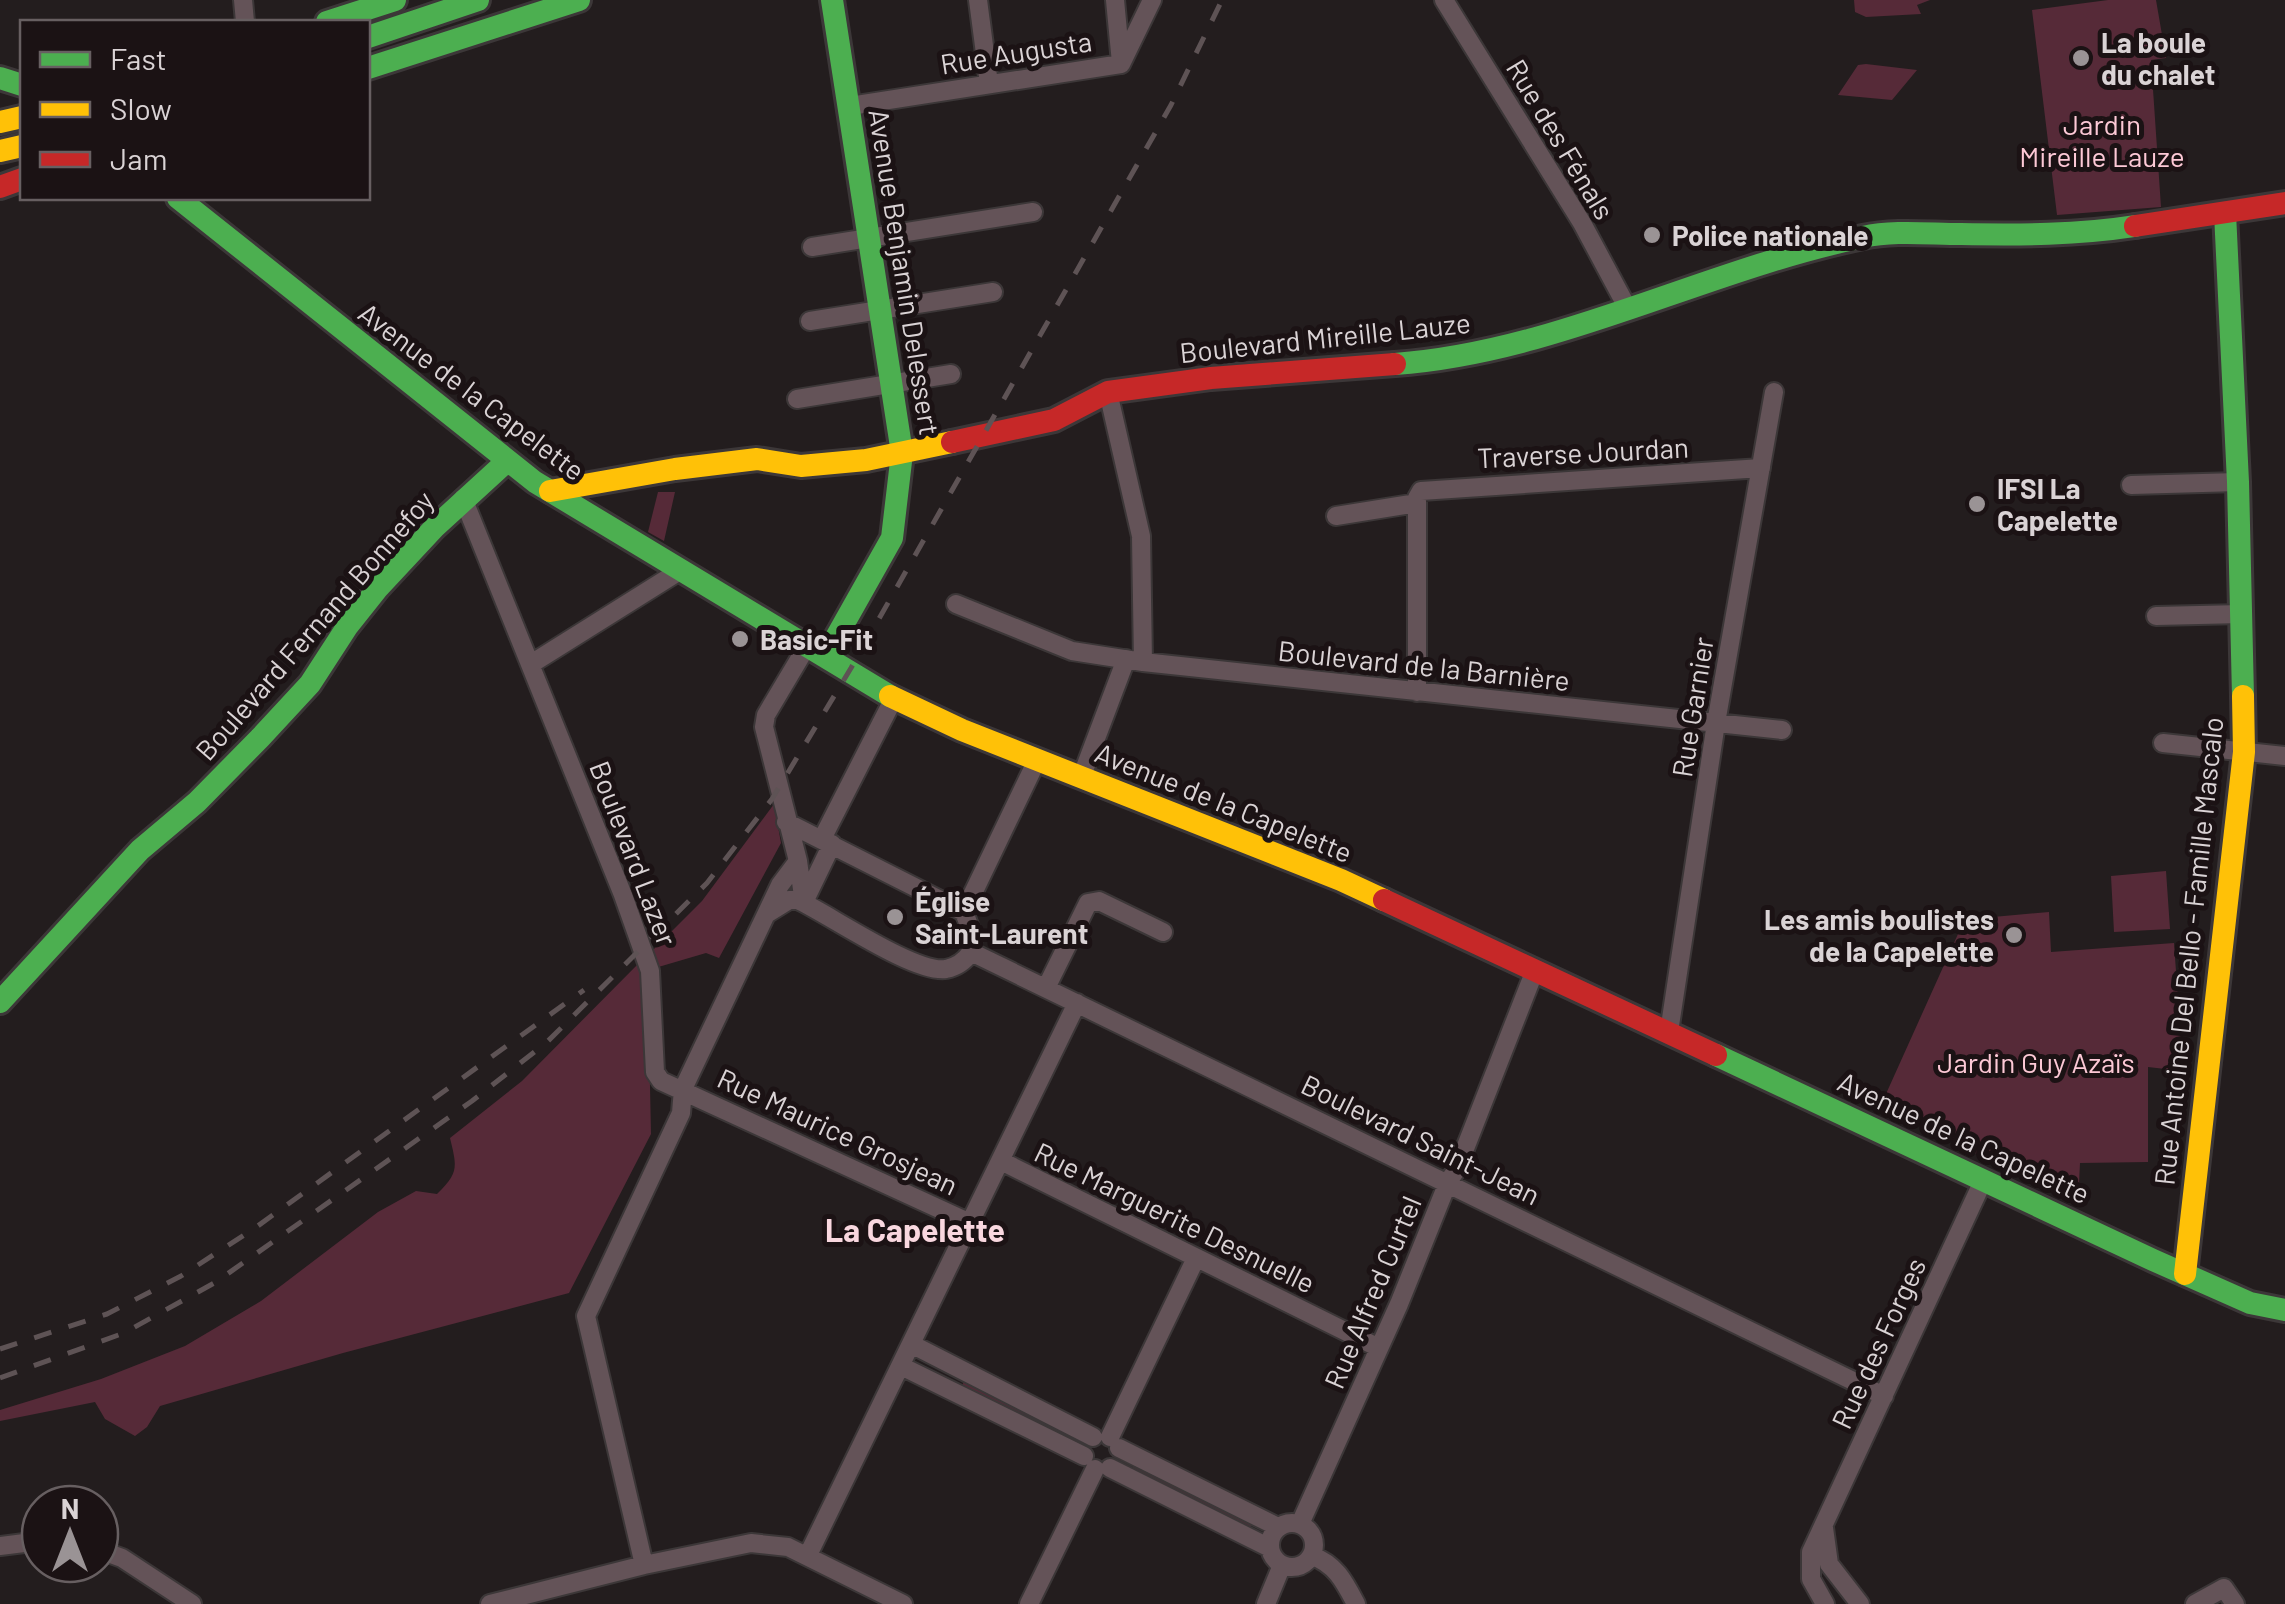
<svg xmlns="http://www.w3.org/2000/svg" width="2285" height="1604" font-family="Barlow,sans-serif">
<style>
.green{fill:#562a38}
.lines{fill:none;stroke-linecap:round;stroke-linejoin:round}
.street-casing{stroke:#3c3738;stroke-width:22}
.fast-casing{stroke:#3c3738;stroke-width:28}
.slow-casing{stroke:#3c3738;stroke-width:28}
.jam-casing{stroke:#3c3738;stroke-width:28}
.street{stroke:#645358;stroke-width:18}
.fast{stroke:#4caf50;stroke-width:22}
.slow{stroke:#ffc107;stroke-width:22}
.jam{stroke:#c62828;stroke-width:22}
.rail{stroke:#5e5355;stroke-width:5;stroke-dasharray:18 18;stroke-linecap:butt}
.poi-dot{fill:#9a9395;stroke:#1b1214;stroke-width:4}
.labels{text-anchor:middle;dominant-baseline:central;stroke-width:10;stroke-linejoin:round;paint-order:stroke}
.poi-label{font-size:28px;font-weight:bold;fill:#dad3d5;stroke:#1b1214;text-anchor:start}
.street-label{font-size:28px;fill:#dad3d5;stroke:#1b1214}
.park-label{font-size:28px;fill:#fdc9d6;stroke:#1b1214}
.quarter-label{font-size:32px;font-weight:bold;fill:#f9d7df;stroke:#1b1214}
</style>
<rect width="100%" height="100%" fill="#231d1e"/>
<!-- green -->
<path class="green" d="M1854,0H1930L1917,5L1921,14L1866,17L1855,12Z
M2108,0H2156L2166,58L2151,60L2161,207L2057,215L2032,10Z
M1866,64L1917,70L1892,100L1838,95L1858,65Z
M658,492H675L664,541L648,532Z
M774,804L781,843L719,958L706,953L655,968L650,953L702,901Z
M2166,871L2170,929L2114,932L2111,876Z
M2049,912L2051,952L2174,943L2183,1071L2148,1067V1162L2080,1163L2078,1204L2065,1194L1993,1165L1945,1133L1881,1105L1958,934L1960,920Z
M640,962L648,991L651,1134L569,1293L343,1353L160,1406L147,1427L135,1436L105,1419L95,1402L0,1421V1410L101,1379L185,1346L261,1301L378,1212L416,1191L437,1194C459,1173 457,1167 450,1138L522,1081Z
M964,1381L1073,1435L1068,1444L960,1391Z
M1135,1464L1253,1522L1248,1531L1130,1473Z"/>
<g class="lines">
<!-- street casing -->
<g class="street-casing">
<path id="street" d="M243,0L245,22
M978,0L989,84
M1115,0L1121,63
M1444,0L1582,223L1628,309
M1121,64L1152,0
M850,106L1121,64
M812,247L1033,212
M810,321L993,292
M1108,392L1141,536L1143,662
M797,399L951,374
M2131,485L2238,482
M463,498L623,895L650,971L655,1072L661,1081L970,1223
M1336,516L1417,503
M956,604L1072,651L1143,662L1782,730
M2156,616L2242,614
M531,664L681,570
M1417,692V498L1421,491L1761,468
M2163,743L2285,756
M1081,778L1126,659
M786,822L964,912
M822,839L894,698
M804,902L832,844
M804,903L798,861L764,727L766,715L807,646
M964,912L1037,760
M964,912L973,936L971,952
M768,913L789,900H798C830,915 915,974 946,969C956,967 965,961 971,952
M971,952L1884,1396
M1046,988L1088,903L1099,901L1163,932
M1669,1032L1716,723L1774,392
M1001,1161L1379,1348
M911,1344L1093,1437
M901,1366L1084,1456
M1110,1437L1196,1258
M1119,1448L1278,1527
M1110,1468L1270,1548
M1270 1545a22 22 0 1 1 44 0a22 22 0 1 1-44 0Z
M1300,1524L1399,1304L1448,1182L1457,1169L1535,970
M1824,1528L1829,1564L1860,1604
M0,1546L40,1541
M100,1550L122,1558L192,1604
M808,1555L1077,1003
M1312,1556C1336,1564 1345,1583 1356,1604
M644,1565L586,1316L681,1113L683,1089L780,885L798,861
M490,1604L644,1565L751,1543L788,1547L903,1604
M1029,1604L1095,1469
M1266,1604L1282,1565
M1825,1604L1811,1579V1552L1983,1181
M2195,1604L2224,1588L2235,1604"/>
</g>
<!-- fast casing -->
<g class="fast-casing">
<path id="fast" d="M327,22L395,0
M368,37L478,0
M368,68L579,0
M0,78L22,85
M178,198L535,482L890,696
M2225,213L2238,482L2243,696
M1395,364C1558,352 1704,270 1863,237C1894,230 1929,234 1961,234C2020,235 2077,235 2135,226
M825,657L892,538L902,453L832,0
M0,1002L140,850L197,802L260,738L310,684L347,627L378,588L434,528L507,461
M1716,1055L2153,1260L2250,1303L2285,1310"/>
</g>
<!-- slow casing -->
<g class="slow-casing">
<path id="slow" d="M0,122L22,117
M0,151L22,146
M550,491L675,469L757,459L801,466L866,460L952,442
M890,696L962,730L1341,880L1384,900
M2185,1274L2244,752L2243,696"/>
</g>
<!-- jam casing -->
<g class="jam-casing">
<path id="jam" d="M0,187L22,179
M2135,226L2285,203
M952,442L1054,420L1108,392L1211,378L1395,364
M1384,900L1716,1055"/>
</g>
<!-- street -->
<use href="#street" class="street"/>
<!-- fast -->
<use href="#fast" class="fast"/>
<!-- slow -->
<use href="#slow" class="slow"/>
<!-- jam -->
<use href="#jam" class="jam"/>
<!-- rail -->
<path class="rail" d="M0,1349L107,1314L181,1276L255,1228L584,990
M0,1378L124,1333L216,1282L472,1101L547,1042L707,883L772,799L851,668L1171,105L1222,0"/>
</g>
<!-- markers -->
<g class="poi-dot">
<circle cx="2081" cy="58" r="10"/>
<circle cx="1652" cy="235" r="10"/>
<circle cx="1977" cy="504" r="10"/>
<circle cx="740" cy="639" r="10"/>
<circle cx="895" cy="917" r="10"/>
<circle cx="2014" cy="935" r="10"/>
</g>
<g class="labels">
<!-- poi labels -->
<g class="poi-label">
<text x="2101" y="42">La boule<tspan x="2101" dy="32">du chalet</tspan></text>
<text x="1672" y="235">Police nationale</text>
<text x="1997" y="488">IFSI La<tspan x="1997" dy="32">Capelette</tspan></text>
<text x="760" y="639">Basic-Fit</text>
<text x="915" y="901">Église<tspan x="915" dy="32">Saint-Laurent</tspan></text>
<text x="1994" y="919" text-anchor="end">Les amis boulistes<tspan x="1994" dy="32">de la Capelette</tspan></text>
</g>
<!-- street labels -->
<g class="street-label">
<text transform="translate(1016 52) rotate(-9)">Rue Augusta</text>
<text transform="translate(1561 139) rotate(59)">Rue des Fénals</text>
<text transform="translate(905 272) rotate(81)">Avenue Benjamin Delessert</text>
<text transform="translate(1325 337) rotate(-6)">Boulevard Mireille Lauze</text>
<text transform="translate(472 391) rotate(37)">Avenue de la Capelette</text>
<text transform="translate(1583 452) rotate(-3)">Traverse Jourdan</text>
<text transform="translate(314 625) rotate(-49)">Boulevard Fernand Bonnefoy</text>
<text transform="translate(1424 665) rotate(6)">Boulevard de la Barnière</text>
<text transform="translate(1692 707) rotate(-81)">Rue Garnier</text>
<text transform="translate(1224 802) rotate(22)">Avenue de la Capelette</text>
<text transform="translate(634 853) rotate(69)">Boulevard Lazer</text>
<text transform="translate(2188 951) rotate(-84)">Rue Antoine Del Bello - Famille Mascalo</text>
<text transform="translate(838 1131) rotate(25)">Rue Maurice Grosjean</text>
<text transform="translate(1964 1137) rotate(25)">Avenue de la Capelette</text>
<text transform="translate(1421 1139) rotate(26)">Boulevard Saint-Jean</text>
<text transform="translate(1175 1217) rotate(26)">Rue Marguerite Desnuelle</text>
<text transform="translate(1372 1292) rotate(-67)">Rue Alfred Curtel</text>
<text transform="translate(1878 1343) rotate(-65)">Rue des Forges</text>
</g>
<!-- park labels -->
<g class="park-label">
<text x="2102" y="124">Jardin<tspan x="2102" dy="32">Mireille Lauze</tspan></text>
<text x="2036" y="1062">Jardin Guy Azaïs</text>
</g>
<!-- quarter labels -->
<g class="quarter-label">
<text x="915" y="1229">La Capelette</text>
</g>
</g>
<!-- legend -->
<rect x="20" y="20" width="350" height="180" fill="#1b1214" stroke="#675f61" stroke-width="2.5"/>
<rect x="40" y="52" width="50" height="15" fill="#4caf50" stroke="#675f61" stroke-width="2.5"/>
<text x="110" y="70" font-size="30" fill="#dad3d5">Fast</text>
<rect x="40" y="102" width="50" height="15" fill="#ffc107" stroke="#675f61" stroke-width="2.5"/>
<text x="110" y="120" font-size="30" fill="#dad3d5">Slow</text>
<rect x="40" y="152" width="50" height="15" fill="#c62828" stroke="#675f61" stroke-width="2.5"/>
<text x="110" y="170" font-size="30" fill="#dad3d5">Jam</text>
<!-- north arrow -->
<g transform="translate(70 1534)"><circle r="48" fill="#1b1214" stroke="#675f61" stroke-width="2.5"/>
<path d="M0-8L18 38L0 25L-18 38Z" fill="#9a9395"/>
<text y="-15" font-size="28" font-weight="bold" text-anchor="middle" fill="#dad3d5">N</text>
</g>
</svg>
